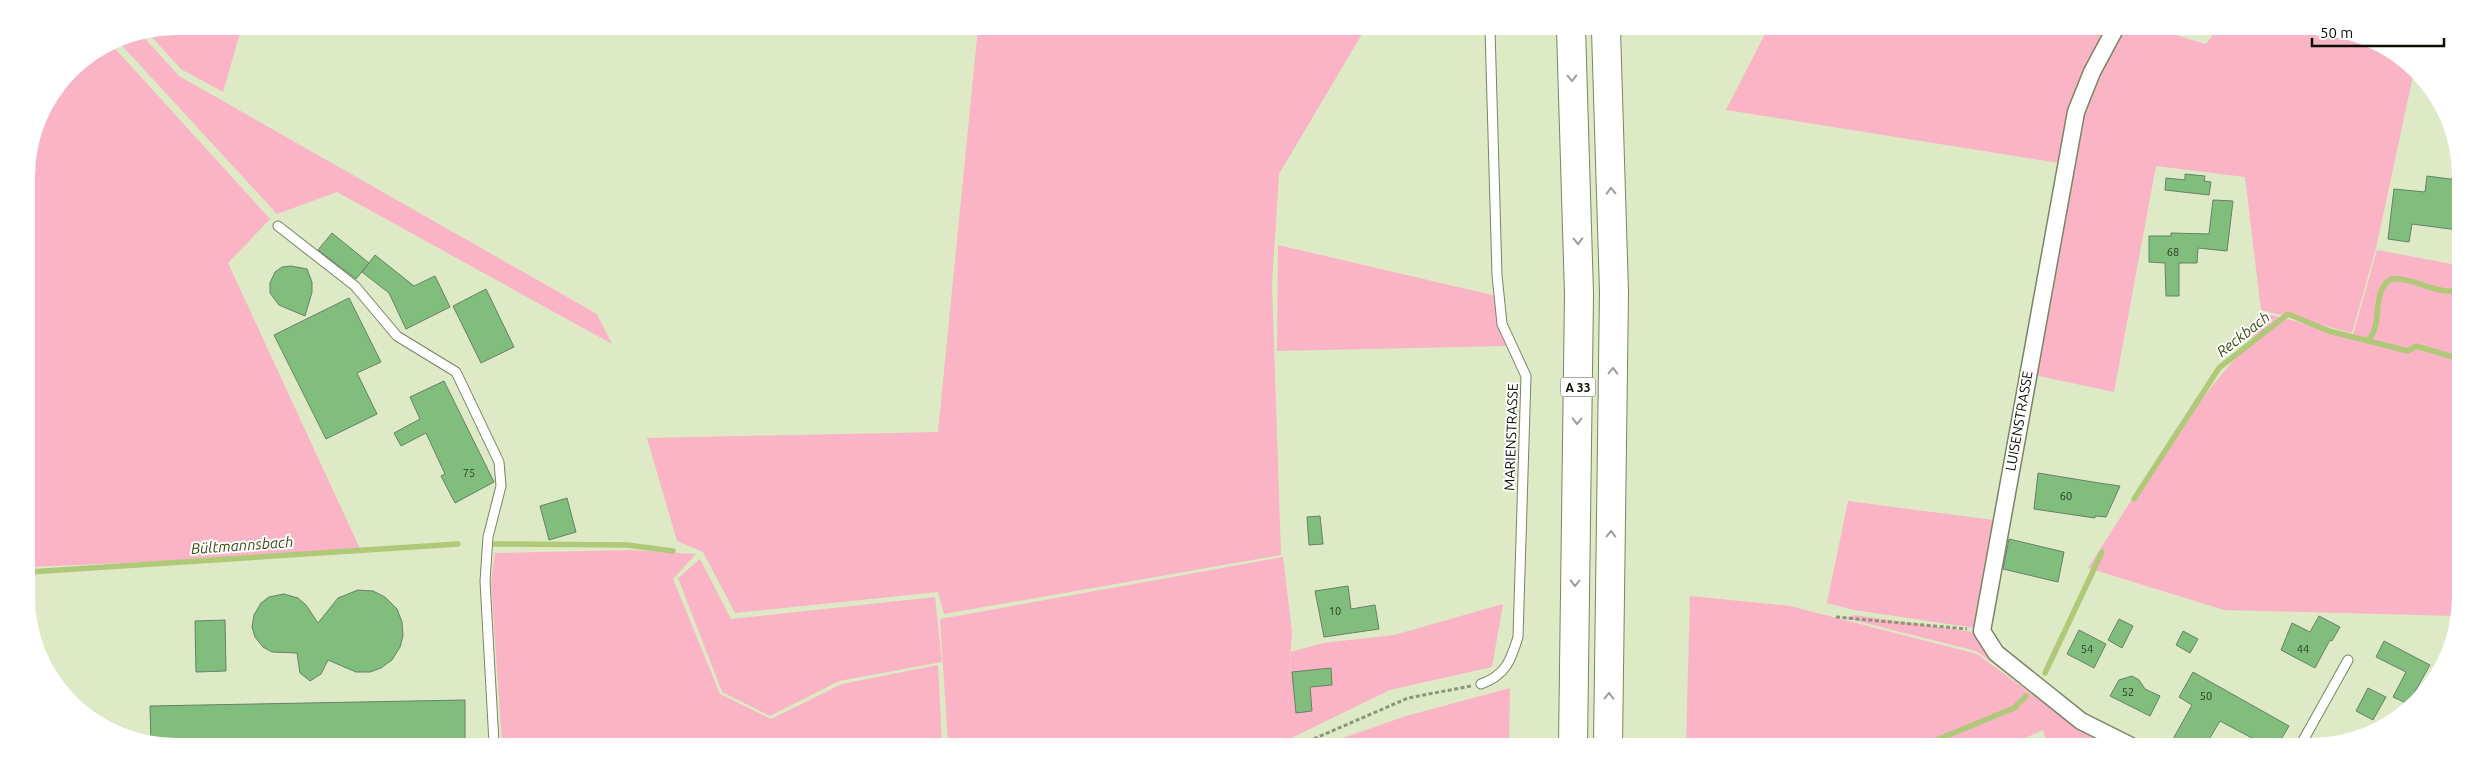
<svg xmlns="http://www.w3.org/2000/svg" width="2487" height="773" font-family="Ubuntu,sans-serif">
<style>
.green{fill:#fab4c5}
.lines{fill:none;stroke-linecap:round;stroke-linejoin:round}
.stream{stroke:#afc978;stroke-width:5.5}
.building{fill:#81be7e;stroke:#678166}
.service-casing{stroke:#7a8564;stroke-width:11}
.minor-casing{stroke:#7a8564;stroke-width:19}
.motorway-casing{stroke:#7a8564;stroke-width:30}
.path{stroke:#8c957a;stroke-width:3;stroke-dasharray:4 2.5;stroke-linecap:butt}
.service{stroke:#fff;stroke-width:9}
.minor{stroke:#fff;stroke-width:16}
.motorway{stroke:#fff;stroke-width:28}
.oneway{stroke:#9d9f9b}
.labels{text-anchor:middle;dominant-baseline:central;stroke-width:4;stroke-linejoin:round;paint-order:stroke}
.number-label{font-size:11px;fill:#283b22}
.shield{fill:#fff;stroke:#54574f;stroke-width:1}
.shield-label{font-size:12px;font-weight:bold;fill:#0b0f04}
.street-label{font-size:14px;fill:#0b0f04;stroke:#fff}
.water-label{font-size:15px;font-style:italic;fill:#3b4b10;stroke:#fff}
</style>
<rect width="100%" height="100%" fill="#ddeac5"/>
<!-- green -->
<path class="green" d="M176,26H242L223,92L181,69L147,32Z
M978,28L1365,29L1279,174L1272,284L1281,555L944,614L938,592L735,613L703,552L677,541L647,438L938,432Z
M1767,30L2107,31L2059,163L1726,110Z
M2120,31H2162L2206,44L2215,31H2257L2270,34L2273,31H2350L2386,46L2423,77L2413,76L2376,248L2352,333L2261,310L2245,177L2156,166L2114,392L2034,375L2081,115L2098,74Z
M140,33L179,76L597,314L612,344L337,192L277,214L116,39Z
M110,43L270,219L228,263L362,553L29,567L27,166L38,118L70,70Z
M1278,245L1505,298L1506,346L1277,351Z
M2377,250L2457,265L2456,616L2224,610L2088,568L2179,426L2271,315L2353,335Z
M1848,501L1993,520L1975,628L1854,610L1827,603Z
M631,550L696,554L673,579L720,694L771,719L842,684L938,665L942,743H502L491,582L495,553Z
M1283,557L1292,632L1288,693L1291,652L1323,643L1394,635L1503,604L1492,667L1390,690L1279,744L948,743L940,619Z
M700,559L731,619L935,597L942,662L839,681L770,716L722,692L678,578Z
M1690,596L1790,606L1977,654L2074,724L2114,746H2048L2043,730L2008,746L1686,745Z
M1855,615L1980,633L2039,696L1976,651L1845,618Z
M1510,688L1509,745L1326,744L1406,716Z"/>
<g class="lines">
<!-- stream -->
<path class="stream" d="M2368,340C2384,325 2370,292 2391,279C2414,277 2434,294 2457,291
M2134,499L2219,368L2288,314L2329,331L2408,351L2416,346L2457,358
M495,544L627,545L673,551
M29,572L458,544
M2045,673L2102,552
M1922,746L2014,708L2026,696"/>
</g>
<!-- building -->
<path class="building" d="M2185,174L2205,176L2204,181L2211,182L2209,195L2165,190L2166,178L2185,180Z
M2427,176L2458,180V230L2412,224L2409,242L2388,239L2394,189L2425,192Z
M2213,200L2233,201L2227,251L2198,248L2197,263H2179V296H2166L2165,263L2149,262V236H2171V233L2209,234Z
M332,233L369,263L356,279L318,250Z
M375,255L414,286L435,276L450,307L406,329L389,293L362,272Z
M291,266L307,269L312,282V292L305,316L279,305L270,293V283L275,272L282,267Z
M486,289L514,347L481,363L453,306Z
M349,298L381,362L357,373L377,414L326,439L274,335Z
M444,381L494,482L455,503L441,476L445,474L426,433L401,446L394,433L420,419L410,397Z
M2038,473L2099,483L2120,486L2106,517L2095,516V518L2034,509Z
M567,498L576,532L549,540L540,506Z
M1320,516L1323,544L1309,545L1307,517Z
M2009,539L2064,552L2058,582L2003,569Z
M1348,586L1351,609L1375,605L1379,629L1324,637L1315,591Z
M358,590L373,591L385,597L397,609L402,622L403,636L400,647L392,660L381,668L370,672H356L328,660L321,674L310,681L300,673L297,653L272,652L263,647L255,637L252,627L254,615L261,603L269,597L284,594L298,598L306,605L318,623L338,598Z
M2319,616L2340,627L2332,641L2330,640L2315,668L2281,650L2292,623L2310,632Z
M2119,619L2133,626L2122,648L2108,640Z
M225,620L226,671L196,672L195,621Z
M2079,630L2106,644L2094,668L2067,654Z
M2183,631L2198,639L2190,653L2176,645Z
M2384,641L2430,665L2408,704L2393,697L2406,672L2376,657Z
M1331,668L1332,685L1310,687L1312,711L1296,713L1292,672Z
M2193,672L2289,726L2277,746H2267L2220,721L2205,746H2186L2173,739L2192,705L2179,697Z
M2132,676L2139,680L2145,689L2160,696L2150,716L2110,696L2119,680Z
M2368,688L2386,697L2373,720L2356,711Z
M465,700V742H151L150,706Z"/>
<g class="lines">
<!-- service casing -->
<g class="service-casing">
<path id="service" d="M278,226L355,286L397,336L456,372L499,462L501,486L488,537L485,581L494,743
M1481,684C1506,675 1511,660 1518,637L1526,376L1502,324L1497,275L1490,29
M2300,746L2348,660"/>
</g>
<!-- minor casing -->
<g class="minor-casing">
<path id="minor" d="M2114,31L2092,72L2076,112L1982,631L1996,653L2081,721L2131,746"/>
</g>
<!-- motorway casing -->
<g class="motorway-casing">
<path id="motorway" d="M1571,29L1579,294L1573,745
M1606,30L1614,292L1608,745"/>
</g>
<!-- path -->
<path class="path" d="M1836,617L1967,629
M1302,744L1408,698L1471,686"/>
<!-- service -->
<use href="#service" class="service"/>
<!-- minor -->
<use href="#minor" class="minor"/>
<!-- motorway -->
<use href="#motorway" class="motorway"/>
</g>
<!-- one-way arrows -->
<defs><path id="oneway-chevron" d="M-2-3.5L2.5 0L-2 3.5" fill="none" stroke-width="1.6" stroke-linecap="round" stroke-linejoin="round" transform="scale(1.25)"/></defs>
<g class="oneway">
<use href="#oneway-chevron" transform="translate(1572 78) rotate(88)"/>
<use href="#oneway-chevron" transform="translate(1611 191) rotate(-92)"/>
<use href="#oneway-chevron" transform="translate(1578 241) rotate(88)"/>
<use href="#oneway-chevron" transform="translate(1613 371) rotate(-89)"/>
<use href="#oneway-chevron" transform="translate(1577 421) rotate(91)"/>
<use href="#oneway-chevron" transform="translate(1611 534) rotate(-89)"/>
<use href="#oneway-chevron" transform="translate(1575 583) rotate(91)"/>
<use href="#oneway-chevron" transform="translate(1609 696) rotate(-89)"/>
</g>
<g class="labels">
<!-- number labels -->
<g class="number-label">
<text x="2173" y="252">68</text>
<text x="469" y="473">75</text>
<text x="2066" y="496">60</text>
<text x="1335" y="611">10</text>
<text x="2087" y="649">54</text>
<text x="2303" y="649">44</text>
<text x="2128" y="692">52</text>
<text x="2206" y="696">50</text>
</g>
<!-- shield labels -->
<rect class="shield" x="1560.5" y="377.5" width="35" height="19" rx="4"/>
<g class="shield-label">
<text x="1578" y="387">A 33</text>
</g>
<!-- street labels -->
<g class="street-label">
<text transform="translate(2019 421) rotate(-80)">LUISENSTRASSE</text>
<text transform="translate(1511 437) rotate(-88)">MARIENSTRASSE</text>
</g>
<!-- water labels -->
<g class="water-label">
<text transform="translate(2243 334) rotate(-38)">Reckbach</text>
<text transform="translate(242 545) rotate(-4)">Bültmannsbach</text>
</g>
</g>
<!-- crop -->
<path d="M0 0H2487V773H0ZM176 35H2311A141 141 0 0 1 2452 176V597A141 141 0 0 1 2311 738H176A141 141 0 0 1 35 597V176A141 141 0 0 1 176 35Z" fill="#fff" fill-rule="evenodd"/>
<!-- scale -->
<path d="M2312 38v8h132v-8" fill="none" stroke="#0b0f04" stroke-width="2.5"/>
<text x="2320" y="38" font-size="15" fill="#0b0f04" stroke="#ffffff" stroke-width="4" paint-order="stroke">50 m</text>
</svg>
